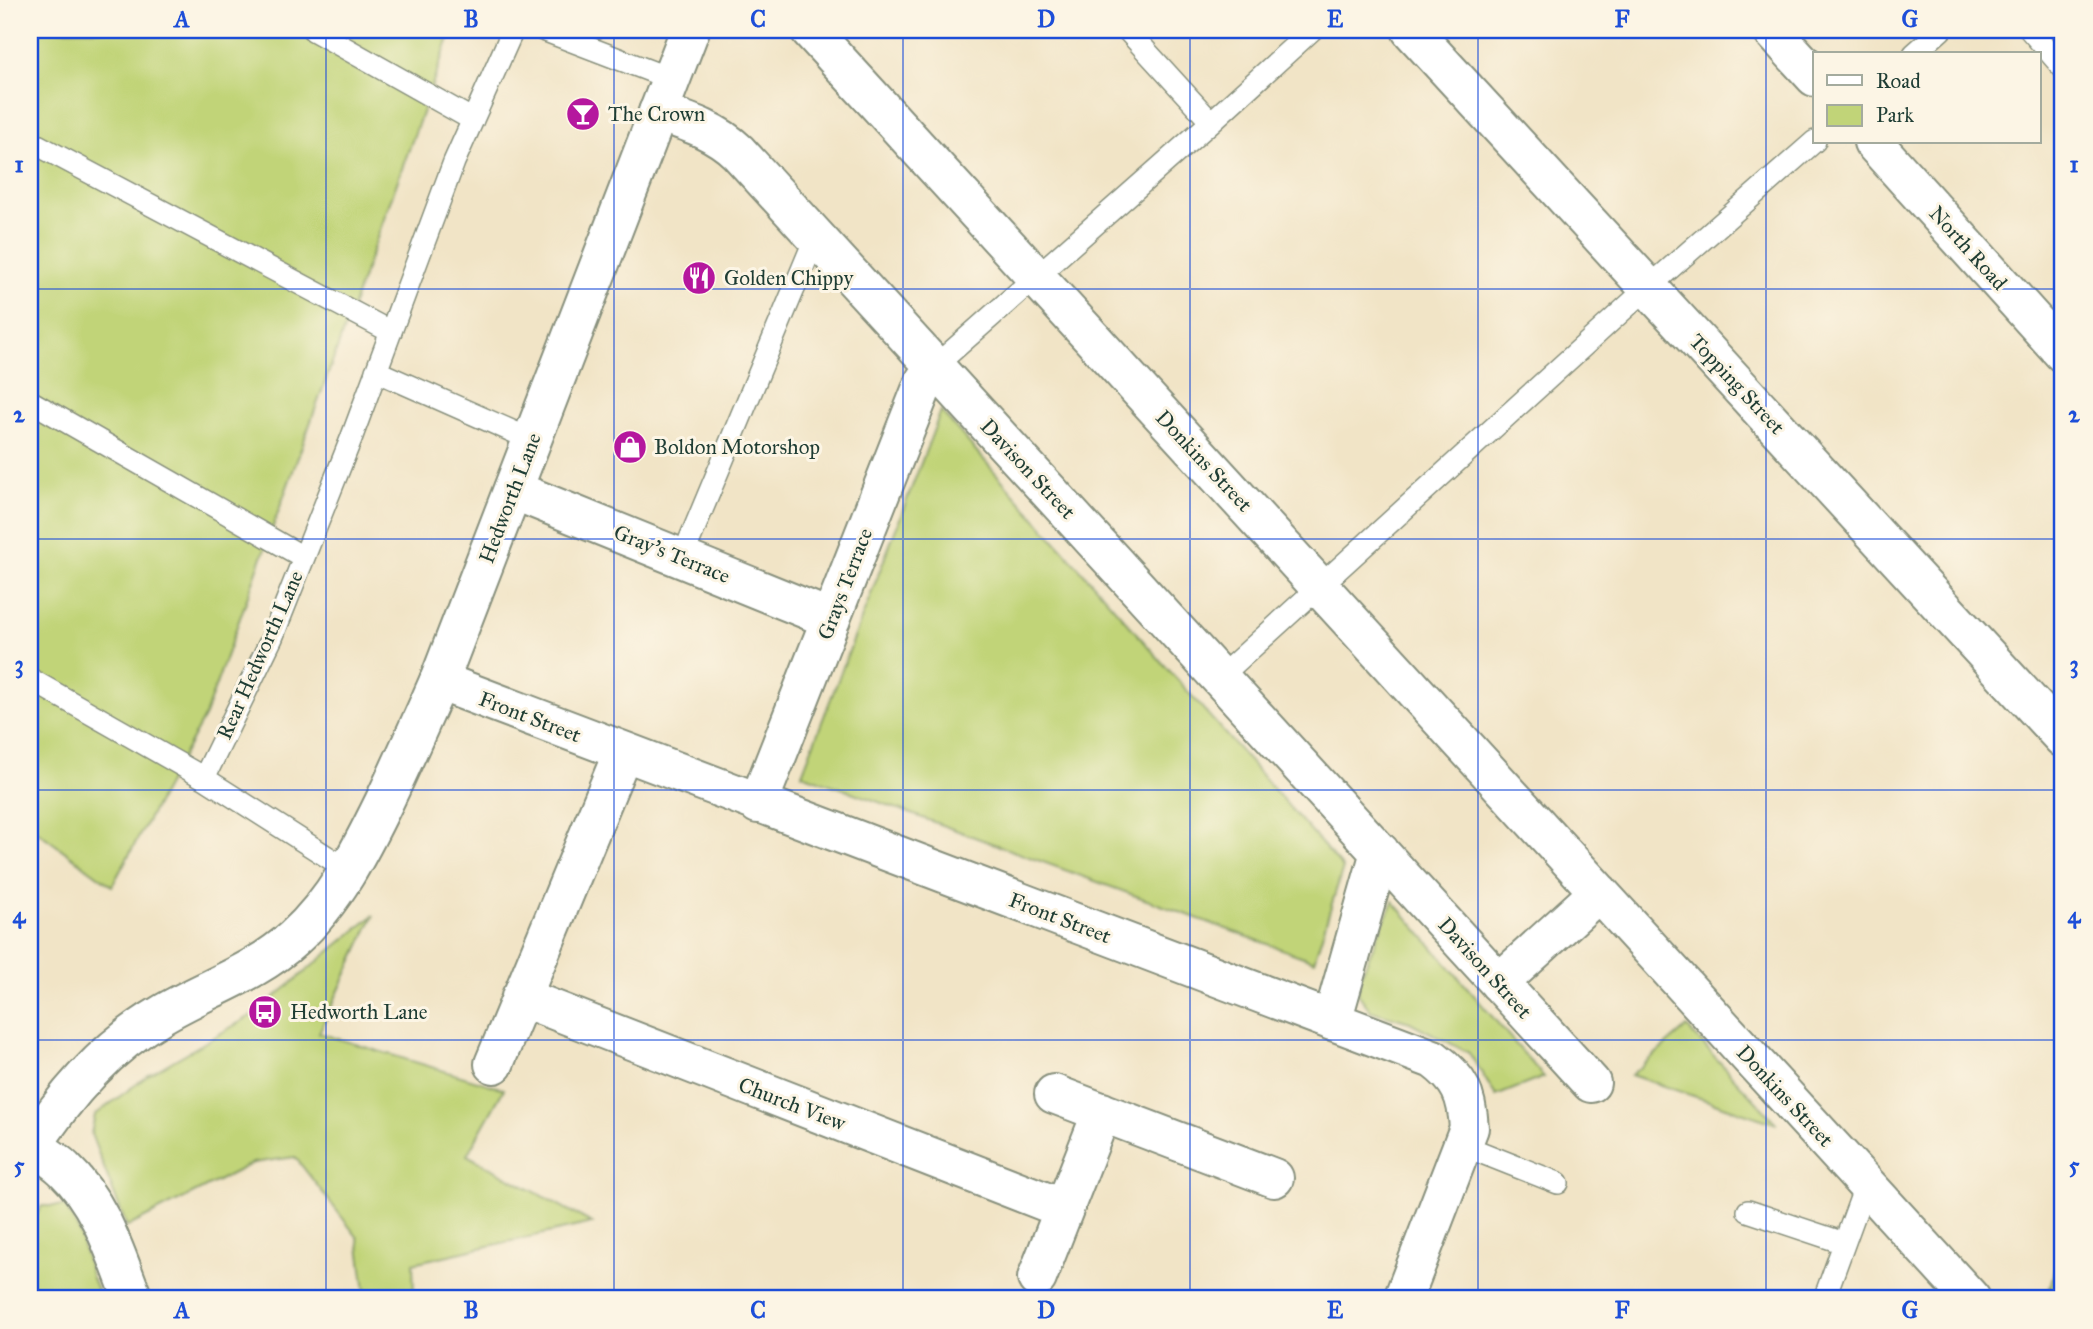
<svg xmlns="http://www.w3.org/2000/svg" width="2093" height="1329" font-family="'IM FELL Great Primer',serif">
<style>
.green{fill:#c1d478;stroke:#708856;stroke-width:2}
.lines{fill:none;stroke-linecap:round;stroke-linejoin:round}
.service-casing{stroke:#88907d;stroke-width:24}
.minor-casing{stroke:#88907d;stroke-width:42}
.tertiary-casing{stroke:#88907d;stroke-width:42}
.service{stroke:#fff;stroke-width:21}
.minor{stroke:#fff;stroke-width:38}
.tertiary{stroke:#fff;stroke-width:38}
.grid{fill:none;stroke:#1d4ed8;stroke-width:2;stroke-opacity:0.55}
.labels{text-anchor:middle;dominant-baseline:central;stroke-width:6;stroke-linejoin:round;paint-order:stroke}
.poi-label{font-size:21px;fill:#1f3d34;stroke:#fcf5e5;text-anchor:start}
.street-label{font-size:21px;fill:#1f3d34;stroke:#fcf5e5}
.neatline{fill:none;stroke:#1d4ed8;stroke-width:2.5}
.grid-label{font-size:23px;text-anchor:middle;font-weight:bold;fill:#1d4ed8}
</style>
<rect width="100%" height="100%" fill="#fcf5e5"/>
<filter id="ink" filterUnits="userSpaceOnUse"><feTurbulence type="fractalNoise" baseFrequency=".0143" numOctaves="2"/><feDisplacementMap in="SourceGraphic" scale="14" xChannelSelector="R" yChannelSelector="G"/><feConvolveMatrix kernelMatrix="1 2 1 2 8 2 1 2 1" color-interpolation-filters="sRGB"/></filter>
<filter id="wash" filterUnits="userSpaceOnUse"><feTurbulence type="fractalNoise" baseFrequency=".00686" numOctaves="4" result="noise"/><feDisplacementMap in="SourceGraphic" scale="28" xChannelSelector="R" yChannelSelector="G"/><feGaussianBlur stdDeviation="1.57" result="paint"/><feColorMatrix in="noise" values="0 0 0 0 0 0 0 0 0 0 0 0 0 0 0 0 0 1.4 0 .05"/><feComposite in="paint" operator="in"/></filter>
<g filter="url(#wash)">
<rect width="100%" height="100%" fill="#f1e4c6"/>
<!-- green -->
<path class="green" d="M30,30H452L205,715L112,886L30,826Z
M941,411L1343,868L1314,961L802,774Z
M1393,901L1544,1077L1496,1096L1469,1053L1410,1022L1371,1011L1358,994L1360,977Z
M374,915L319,1033L504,1089L467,1155L592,1223L413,1263L414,1299H366L358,1238L295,1157L253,1163L127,1227L91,1134L95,1115L147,1076L254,1014Z
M1687,1027L1777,1124L1631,1075Z
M42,1206H65L78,1229L92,1278L101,1299H30V1225Z
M2063,1237V1299H2047Z"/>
</g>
<g filter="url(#ink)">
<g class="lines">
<!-- service casing -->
<g class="service-casing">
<path id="service" d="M313,30L473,120
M543,30L671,79
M1127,30L1211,122
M2030,30L2063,68
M1914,54L1941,30
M30,141L391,332
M934,367L1211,122L1312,30
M376,371L532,440
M30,401L303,557
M682,558L816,236
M1220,677L1633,301L1815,141
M30,679L204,778
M348,870L204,778L272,638L351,439L454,162L513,30
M1462,1145L1558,1183
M1748,1211L1844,1243
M1824,1299L1866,1184"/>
</g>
<!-- minor casing -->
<g class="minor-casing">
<path id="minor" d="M810,30L1971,1299
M1411,30L2063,738
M658,112C688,122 715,130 738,152L1591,1083
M513,490L831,619
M439,681L1433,1059C1460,1079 1467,1095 1469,1128L1403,1299
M758,804L925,380L934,367
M1499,983L1599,892
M521,997L1064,1209
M1332,1021L1380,852
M494,1064L623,752
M1054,1094L1274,1178
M32,1146C43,1153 55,1160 64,1169C101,1204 115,1253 133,1299
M1037,1278L1102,1112"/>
</g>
<!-- tertiary casing -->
<g class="tertiary-casing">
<path id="tertiary" d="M1772,30L1815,77
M1873,142L2063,353
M30,1150C63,1097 107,1047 161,1015C206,988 255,974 294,938C335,901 360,851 384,802C403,762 421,722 439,681L690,30"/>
</g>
<!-- service -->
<use href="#service" class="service"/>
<!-- minor -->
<use href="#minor" class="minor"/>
<!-- tertiary -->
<use href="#tertiary" class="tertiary"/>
</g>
</g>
<!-- grid -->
<path class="grid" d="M326,30V1299M614,30V1299M903,30V1299M1190,30V1299M1478,30V1299M1766,30V1299M30,289H2063M30,539H2063M30,790H2063M30,1040H2063"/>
<!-- icons -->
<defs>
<g id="bar-disc" transform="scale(1.75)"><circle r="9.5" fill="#b5179e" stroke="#fcf5e5"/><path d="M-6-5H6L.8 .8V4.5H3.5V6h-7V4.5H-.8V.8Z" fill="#fff"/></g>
<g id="restaurant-disc" transform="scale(1.75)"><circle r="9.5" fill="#b5179e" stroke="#fcf5e5"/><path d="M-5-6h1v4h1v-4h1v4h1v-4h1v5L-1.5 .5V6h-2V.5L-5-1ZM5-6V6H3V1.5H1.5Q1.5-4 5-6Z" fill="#fff"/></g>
<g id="shop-disc" transform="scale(1.75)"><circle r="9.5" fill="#b5179e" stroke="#fcf5e5"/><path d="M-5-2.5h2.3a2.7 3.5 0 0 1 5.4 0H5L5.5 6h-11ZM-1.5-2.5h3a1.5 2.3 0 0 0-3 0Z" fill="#fff"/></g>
<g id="bus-disc" transform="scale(1.75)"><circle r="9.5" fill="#b5179e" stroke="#fcf5e5"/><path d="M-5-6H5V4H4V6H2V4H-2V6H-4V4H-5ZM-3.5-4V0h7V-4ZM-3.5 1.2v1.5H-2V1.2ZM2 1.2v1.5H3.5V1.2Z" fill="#fff"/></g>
</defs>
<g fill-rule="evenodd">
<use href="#bar-disc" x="583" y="114"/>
<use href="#restaurant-disc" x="699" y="278"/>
<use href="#shop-disc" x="630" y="447"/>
<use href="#bus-disc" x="265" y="1012"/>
</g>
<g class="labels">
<!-- poi labels -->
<g class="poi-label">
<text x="608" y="114">The Crown</text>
<text x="724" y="278">Golden Chippy</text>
<text x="654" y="447">Boldon Motorshop</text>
<text x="290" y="1012">Hedworth Lane</text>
</g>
<!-- street labels -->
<g class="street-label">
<text transform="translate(1968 248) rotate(48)">North Road</text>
<text transform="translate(1737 384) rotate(47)">Topping Street</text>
<text transform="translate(1204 461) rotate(47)">Donkins Street</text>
<text transform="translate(1028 469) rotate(47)">Davison Street</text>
<text transform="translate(510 498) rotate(-69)">Hedworth Lane</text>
<text transform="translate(672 554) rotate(22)">Gray's Terrace</text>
<text transform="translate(845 584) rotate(-69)">Grays Terrace</text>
<text transform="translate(260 655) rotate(-66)">Rear Hedworth Lane</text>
<text transform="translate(530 717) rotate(21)">Front Street</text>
<text transform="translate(1060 918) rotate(21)">Front Street</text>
<text transform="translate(1485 968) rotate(48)">Davison Street</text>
<text transform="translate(1785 1096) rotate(47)">Donkins Street</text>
<text transform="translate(792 1104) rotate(21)">Church View</text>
</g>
</g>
<!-- margin -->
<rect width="2093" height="1329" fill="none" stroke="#fcf5e5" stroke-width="77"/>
<!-- legend -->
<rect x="1813" y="52" width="228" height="91" fill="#fcf5e5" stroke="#a4ab9e" stroke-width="2"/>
<rect x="1827" y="75" width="35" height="10" fill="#ffffff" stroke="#a4ab9e" stroke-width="2"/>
<text x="1876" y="88" font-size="21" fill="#1f3d34">Road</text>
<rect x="1827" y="105" width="35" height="21" fill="#c1d478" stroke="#a4ab9e" stroke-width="2"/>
<text x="1876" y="122" font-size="21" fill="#1f3d34">Park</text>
<rect x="38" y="38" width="2016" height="1252" class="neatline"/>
<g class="grid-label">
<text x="182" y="27">A</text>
<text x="471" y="27">B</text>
<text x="758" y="27">C</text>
<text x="1046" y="27">D</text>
<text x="1335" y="27">E</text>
<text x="1622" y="27">F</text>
<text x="1910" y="27">G</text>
<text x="19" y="172">1</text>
<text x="2074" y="172">1</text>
<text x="19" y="422">2</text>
<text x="2074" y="422">2</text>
<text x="19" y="672">3</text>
<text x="2074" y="672">3</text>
<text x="19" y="923">4</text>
<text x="2074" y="923">4</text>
<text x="19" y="1173">5</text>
<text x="2074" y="1173">5</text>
<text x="182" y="1318">A</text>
<text x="471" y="1318">B</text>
<text x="758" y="1318">C</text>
<text x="1046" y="1318">D</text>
<text x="1335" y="1318">E</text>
<text x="1622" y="1318">F</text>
<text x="1910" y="1318">G</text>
</g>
</svg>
